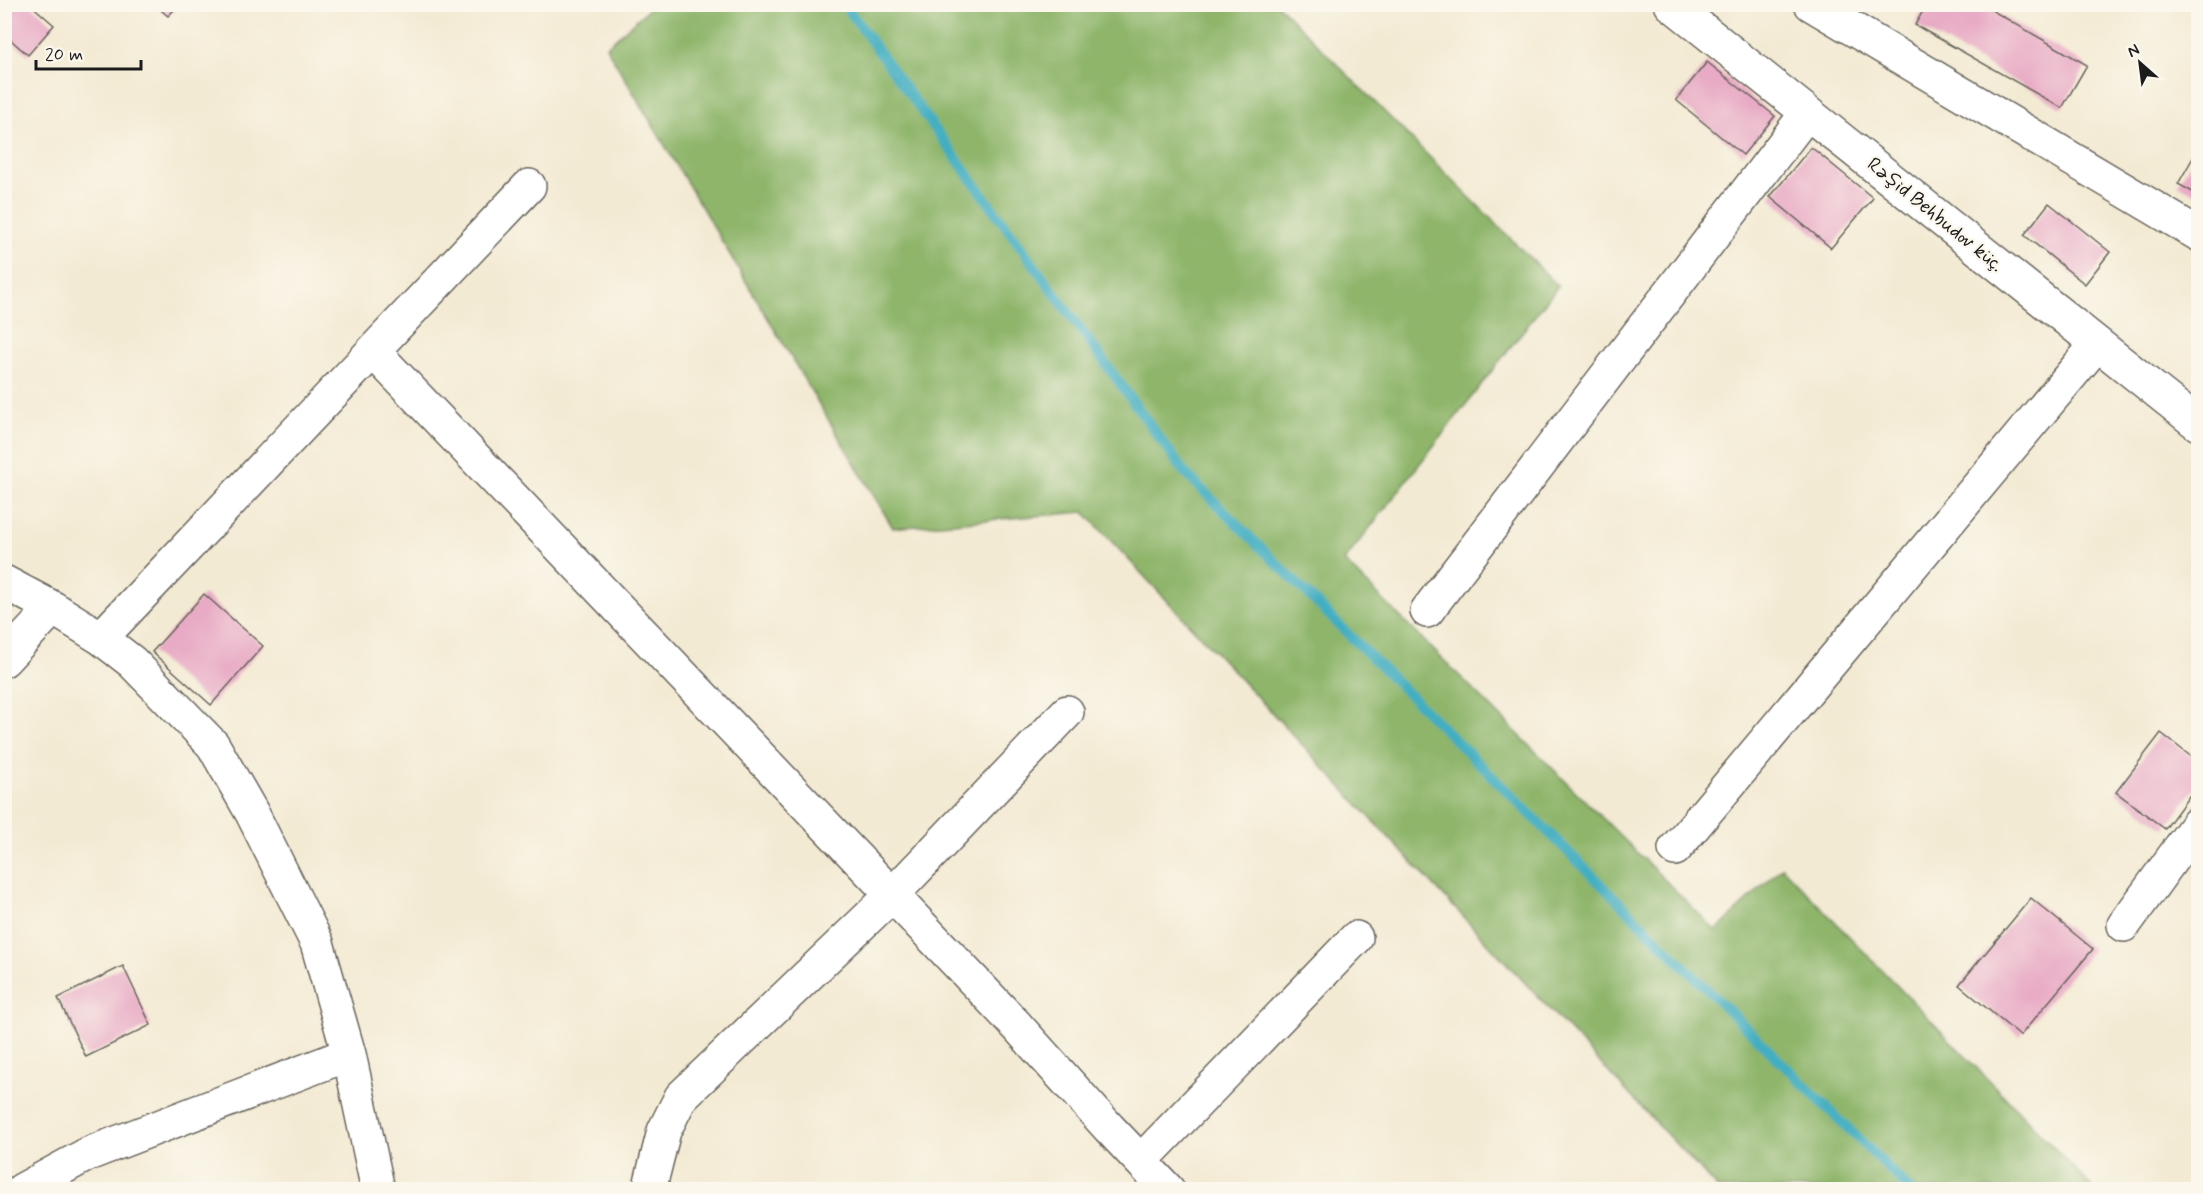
<svg xmlns="http://www.w3.org/2000/svg" width="2203" height="1194" font-family="Mynerve,sans-serif">
<style>
.forest{fill:#8eb56a;stroke:#556843;stroke-width:1.5}
.lines{fill:none;stroke-linecap:round;stroke-linejoin:round}
.stream{stroke:#43aec1;stroke-width:10}
.building{fill:#e8aac5}
.street-casing{stroke:#67645c;stroke-width:36}
.street{stroke:#fff;stroke-width:33}
.labels{text-anchor:middle;dominant-baseline:central;stroke-width:4.5;stroke-linejoin:round;paint-order:stroke}
.street-label{font-size:20px;fill:#1c1c1c;stroke:#fbf7ec}
</style>
<rect width="100%" height="100%" fill="#fbf7ec"/>
<filter id="ink" filterUnits="userSpaceOnUse"><feTurbulence type="fractalNoise" baseFrequency=".0167" numOctaves="2"/><feDisplacementMap in="SourceGraphic" scale="12" xChannelSelector="R" yChannelSelector="G"/><feConvolveMatrix kernelMatrix="1 2 1 2 8 2 1 2 1" color-interpolation-filters="sRGB"/></filter>
<filter id="wash" filterUnits="userSpaceOnUse"><feTurbulence type="fractalNoise" baseFrequency=".008" numOctaves="4" result="noise"/><feDisplacementMap in="SourceGraphic" scale="24" xChannelSelector="R" yChannelSelector="G"/><feGaussianBlur stdDeviation="1.35" result="paint"/><feColorMatrix in="noise" values="0 0 0 0 0 0 0 0 0 0 0 0 0 0 0 0 0 1.4 0 .05"/><feComposite in="paint" operator="in"/></filter>
<g filter="url(#wash)">
<rect width="100%" height="100%" fill="#f3ead3"/>
<!-- forest -->
<path class="forest" d="M653,5H1278L1558,286L1344,561L1716,931L1782,867L2094,1189H1718L1084,512L893,528L606,47Z"/>
<g class="lines">
<!-- stream -->
<path class="stream" d="M844,4L1184,472L1910,1190"/>
</g>
<g id="blocks">
<!-- building -->
<path class="building" d="M4,4H30L54,25L28,55L4,34Z
M1927,4H1981L2087,65L2062,108L1915,25Z
M155,5H179L168,16Z
M1707,62L1775,116L1743,155L1676,100Z
M1811,147L1873,198L1831,248L1770,197Z
M2198,149V195L2178,184Z
M2049,203L2110,252L2085,284L2024,235Z
M204,594L263,646L211,705L152,652Z
M2161,733L2198,762V784L2165,829L2116,792Z
M2031,898L2093,949L2020,1036L1959,985Z
M123,966L151,1025L86,1057L58,998Z"/>
</g>
</g>
<g filter="url(#ink)">
<use href="#blocks" fill-opacity="0" stroke="#67645c" stroke-width="1.5"/>
<g class="lines">
<!-- street casing -->
<g class="street-casing">
<path id="street" d="M1671,4L2198,424
M1811,4L2198,234
M373,351L1017,1026L1109,1128L1168,1190
M4,582L53,608L101,638L132,662L213,745L252,813L317,943L349,1054L378,1190
M1427,611L1807,113
M101,638L529,186
M4,660L53,608
M1675,849L2097,344
M2124,925L2198,823
M1141,1161L1356,938
M22,1190L88,1154L349,1054
M649,1190L664,1131L681,1097L892,895L1067,712"/>
</g>
<!-- street -->
<use href="#street" class="street"/>
</g>
</g>
<g class="labels">
<!-- street labels -->
<g class="street-label">
<text transform="translate(1935 215) rotate(39)">Rəşid Behbudov küç.</text>
</g>
</g>
<!-- margin -->
<rect width="2203" height="1194" fill="none" stroke="#fbf7ec" stroke-width="24"/>
<!-- north arrow -->
<g transform="translate(2140 63) rotate(332)" stroke="#fbf7ec" stroke-width="4.5" paint-order="stroke">
<path d="M0-4.5L10 22L0 15L-10 22Z" fill="#1c1c1c"/>
<text y="-9" font-size="16" font-weight="bold" text-anchor="middle" fill="#1c1c1c">N</text>
</g>
<!-- scale -->
<path d="M36 60v9h105v-9" fill="none" stroke="#1c1c1c" stroke-width="3"/>
<text x="45" y="60" font-size="18" fill="#1c1c1c" stroke="#fbf7ec" stroke-width="4.5" paint-order="stroke">20 m</text>
</svg>
